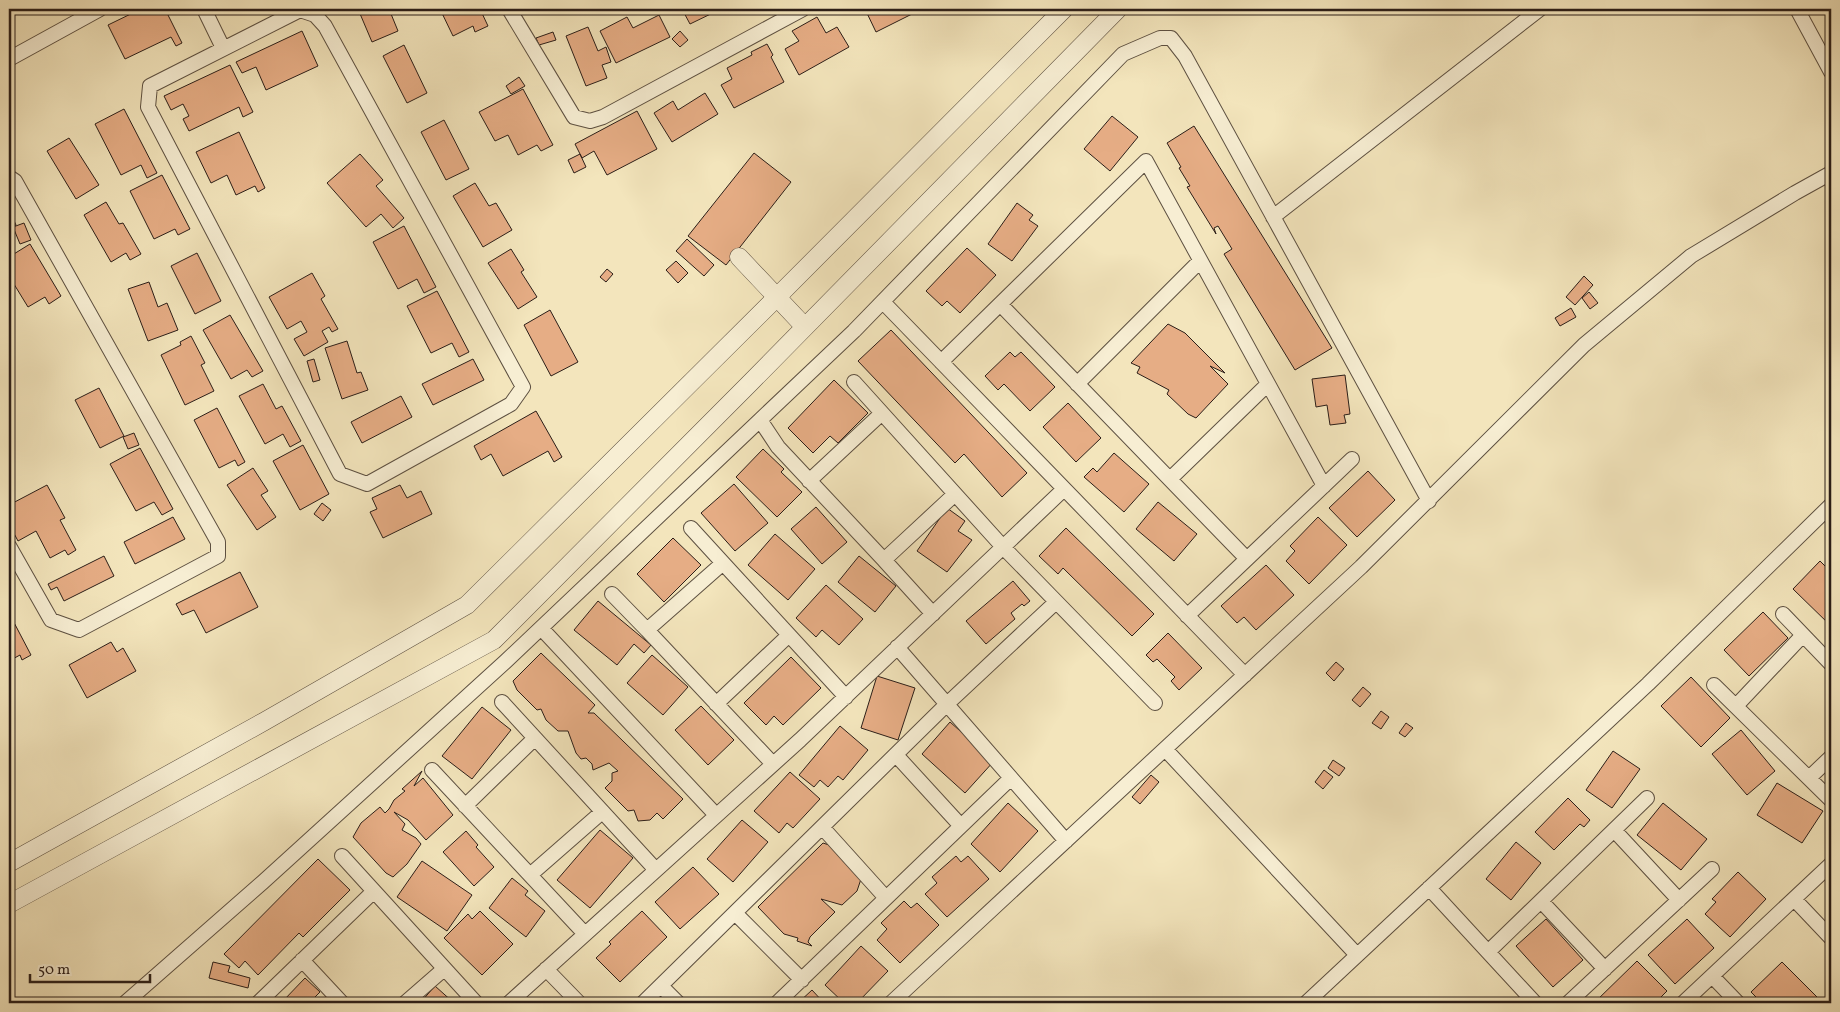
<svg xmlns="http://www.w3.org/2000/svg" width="1840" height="1012" font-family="Vollkorn,serif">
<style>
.building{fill:#e6ad85;stroke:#2b1e18}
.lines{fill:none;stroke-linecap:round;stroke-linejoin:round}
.minor-casing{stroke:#5d5041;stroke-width:16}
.tertiary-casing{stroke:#5d5041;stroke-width:19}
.minor{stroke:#f7eed3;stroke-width:14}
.tertiary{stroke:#f7eed3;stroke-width:18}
</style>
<rect width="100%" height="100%" fill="#f3e5bc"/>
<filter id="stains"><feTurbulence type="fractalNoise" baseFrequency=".004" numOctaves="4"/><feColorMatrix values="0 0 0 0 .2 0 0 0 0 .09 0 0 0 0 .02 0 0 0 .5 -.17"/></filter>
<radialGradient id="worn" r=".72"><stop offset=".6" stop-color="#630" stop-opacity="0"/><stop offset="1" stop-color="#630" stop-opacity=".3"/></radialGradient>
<!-- building -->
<path class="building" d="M141,9H165L182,43L176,46L171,37L125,59L108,25Z
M358,9H389L398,31L372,42Z
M440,9H480L488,26L475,32L473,26L453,36Z
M682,9H721L690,24Z
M865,9H922L876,32Z
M1823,9H1831V24Z
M659,15L670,37L616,63L600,31L627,17L633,28Z
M817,17L826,33L837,27L849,47L799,75L785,49L799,41L792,31Z
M588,27L598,51L606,47L611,62L602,65L607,78L586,86L566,36Z
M302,31L318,66L266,90L256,67L242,73L236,62Z
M680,31L688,40L680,47L672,39Z
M553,32L556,40L539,45L536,38Z
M767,44L773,55L771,57L784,82L734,108L721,85L732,79L727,68L752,55L751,52Z
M404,45L427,93L407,103L383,56Z
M230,65L253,112L243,117L239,107L189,131L183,119L189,116L183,104L171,110L164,96Z
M519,77L525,86L511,94L506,86Z
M523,89L553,145L541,151L537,145L518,155L508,135L495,141L479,112Z
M705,93L718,114L672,142L654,113L673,101L678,110Z
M124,109L157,173L147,178L141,165L121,175L95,124Z
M637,111L657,149L607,175L594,151L582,158L575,144Z
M1112,116L1138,137L1110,171L1084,149Z
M444,120L469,169L446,180L421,132Z
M1194,126L1332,348L1295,370L1224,254L1232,249L1218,226L1214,228L1216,234L1187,187L1190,186L1179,168L1181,167L1167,143Z
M239,132L265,188L258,192L255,186L236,195L227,175L211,183L196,152Z
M69,138L99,185L76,199L47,151Z
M754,153L791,182L726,265L688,236Z
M360,154L383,180L376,186L404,218L393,228L381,214L366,227L327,183Z
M580,154L586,167L574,173L568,160Z
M162,175L190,229L178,235L175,229L154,239L130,191Z
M475,183L489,206L496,203L512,230L483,247L453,196Z
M106,202L119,224L123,223L141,254L130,260L126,253L111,262L84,215Z
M1017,203L1033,215L1029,220L1038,226L1012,261L988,244Z
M9,210L16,225L9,229Z
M24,223L31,240L20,244L13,227Z
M404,226L436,287L424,293L417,279L398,289L373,242Z
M687,239L714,265L704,276L676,251Z
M30,244L61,296L49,304L45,297L28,307L9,276V257Z
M967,248L996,275L960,313L947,301L942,306L926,291Z
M511,249L524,270L521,272L537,297L518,309L488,263Z
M197,253L221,301L195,314L171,266Z
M676,261L688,273L678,283L666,270Z
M607,269L613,274L606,282L600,277Z
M312,273L325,296L321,299L338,329L332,332L329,327L322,331L328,342L304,356L294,339L307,332L301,321L287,329L269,297Z
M1584,276L1593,285L1575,305L1566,297Z
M149,282L158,307L167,303L178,330L148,341L128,289Z
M437,291L469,352L459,357L452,343L431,353L407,306Z
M1589,292L1598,303L1590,309L1582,298Z
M1571,308L1576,317L1560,326L1555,318Z
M550,310L578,362L551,376L524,325Z
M230,315L263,371L252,377L247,370L231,379L203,330Z
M1168,324L1185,333L1225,373L1210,366L1228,384L1196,418L1188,414L1167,394L1169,390L1137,373L1140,367L1131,363Z
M891,330L1027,473L1002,497L964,454L955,463L858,361Z
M191,336L205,363L201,365L214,391L185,405L161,355L181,345L180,342Z
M347,341L357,373L361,372L368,390L342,399L325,348Z
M1010,352L1015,357L1021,352L1055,387L1030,411L1004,384L998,390L985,376Z
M314,359L320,380L313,382L307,361Z
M473,359L484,380L433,405L422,384Z
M1345,375L1350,414L1344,415L1346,423L1330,425L1327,405L1316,407L1312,379Z
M834,380L868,413L838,443L830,436L813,453L788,428Z
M263,384L276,409L282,406L301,441L290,447L283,434L265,444L239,396Z
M99,388L124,436L100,448L75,400Z
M401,396L412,417L362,443L351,422Z
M1068,403L1101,438L1076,462L1043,427Z
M217,408L245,462L238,466L235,460L219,468L194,420Z
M536,411L562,457L554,462L548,451L503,476L491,454L481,460L474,446Z
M134,433L139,445L128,449L123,437Z
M303,445L329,494L300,510L273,461Z
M140,448L173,509L162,515L154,502L136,511L110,464Z
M763,449L784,469L781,472L802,492L777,517L736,477Z
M1114,453L1149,484L1124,512L1084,477L1093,468L1097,472Z
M253,468L268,491L261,495L276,517L257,530L227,485Z
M1368,471L1395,500L1357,537L1329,508Z
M734,484L768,523L735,551L701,513Z
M47,485L65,518L60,520L76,550L68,555L65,550L50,558L36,531L18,541L9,524V505Z
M400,485L407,498L421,491L432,514L383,538L370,512L377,509L372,498Z
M1158,502L1197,534L1174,561L1136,529Z
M322,503L331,510L323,521L314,514Z
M816,507L847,542L822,564L791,529Z
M947,508L965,521L958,531L972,540L947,572L917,551Z
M173,517L185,539L135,564L124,542Z
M1318,517L1347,545L1309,584L1286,561L1295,551L1290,546Z
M1066,528L1154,614L1132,636L1063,568L1058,574L1039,556Z
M775,534L815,569L788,600L748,565Z
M673,538L701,565L664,602L637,574Z
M104,556L114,576L64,601L57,587L51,590L48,584Z
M859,556L896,586L875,612L838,582Z
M1820,561L1831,572V626L1793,589Z
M1266,565L1294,595L1256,630L1244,617L1237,623L1221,606Z
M240,572L258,607L206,633L194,610L182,615L176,604Z
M1013,581L1030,601L1024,606L1022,604L1011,613L1015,619L986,644L966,621Z
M826,585L863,619L839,645L822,630L816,637L796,618Z
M598,601L651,645L644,653L634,644L617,665L574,630Z
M1763,612L1788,638L1749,676L1724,650Z
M9,613L31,655L22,660L20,655L9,661Z
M1168,633L1202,668L1179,690L1171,681L1175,677L1157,659L1153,662L1146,655Z
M111,642L117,652L123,648L136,671L87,698L69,665Z
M541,653L595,705L588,713H594L683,799L663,819L657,813L650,820L638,821L634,810L628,811L605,788L612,781V773L618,771L609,763L593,770L592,764L586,758L581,759L576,753L568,731H558L546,720L541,709L537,710L517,690L513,681Z
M652,655L688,687L663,715L627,683Z
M791,657L821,688L783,725L774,716L766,725L744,703Z
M1336,662L1344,669L1334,681L1326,673Z
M877,676L915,688L898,740L861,728Z
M1691,677L1730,718L1701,747L1661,706Z
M1363,687L1371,694L1360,707L1352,700Z
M701,706L734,740L708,765L675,730Z
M482,707L511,730L472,779L442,756Z
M1381,711L1389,717L1381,729L1372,723Z
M950,722L994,761L965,793L922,754Z
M1406,723L1413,728L1405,737L1399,733Z
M840,726L868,750L843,780L838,776L828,787L820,780L814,787L799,775Z
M1741,730L1775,771L1747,795L1712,754Z
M1613,751L1640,769L1612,808L1586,790Z
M1333,760L1345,768L1339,776L1328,768Z
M1324,770L1333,777L1323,789L1315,782Z
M422,771L414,786L423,778L453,815L426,840L408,820L394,812L405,824L402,830L416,838L421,844L407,864L393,877L386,873L353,837L361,823L380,807L385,813L389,809L394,800L405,791L402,789Z
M790,772L820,799L793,828L787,823L779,833L754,811Z
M1151,775L1159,782L1140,804L1132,797Z
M1777,783L1823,811L1802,843L1757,815Z
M1568,798L1590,820L1584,827L1580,824L1554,850L1535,832Z
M1008,803L1038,831L1000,872L971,844Z
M1663,803L1707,839L1681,870L1637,835Z
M742,820L768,842L733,882L707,859Z
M600,830L633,858L590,908L557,880Z
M466,831L478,845L476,847L494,867L474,886L443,852Z
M1516,842L1541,863L1511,900L1486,879Z
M823,843L838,848L863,873L857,891L842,905L821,899L835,912L810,937L808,942L812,946L797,941L798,938L784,934L758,907Z
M956,856L961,862L968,856L989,879L947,917L925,894L937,883L932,877Z
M318,859L350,890L303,937L299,933L258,975L245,961L239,968L224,954Z
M422,861L472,895L447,931L397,897Z
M693,867L719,894L680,929L655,902Z
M1738,872L1766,899L1730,937L1705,914L1716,902L1712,899Z
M512,878L528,891L525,895L545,911L526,937L489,908Z
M904,901L911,908L917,903L939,925L900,963L877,940L887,929L881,923Z
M480,911L513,944L482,975L444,938L468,914L472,919Z
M642,911L667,937L620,982L596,958L611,944L609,942Z
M1546,919L1583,960L1553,987L1516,946Z
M1687,919L1714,948L1675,984L1648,955Z
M861,946L888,971L857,1003H844L825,985Z
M1637,961L1667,991L1655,1003H1594Z
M213,962L230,966L228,972L250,978L248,988L209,978Z
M1782,962L1823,1003H1762L1751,992Z
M305,978L320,992L315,997L321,1003H285L283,1001Z
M435,986L454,1003H420Z
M812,990L824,1003H798Z"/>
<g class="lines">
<!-- minor casing -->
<g class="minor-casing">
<path id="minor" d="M204,9L223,48
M509,9L574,117L590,121L603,117L803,9
M1797,9L1831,72
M300,10L315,15L325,26L523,387L511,404L367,484L340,474L148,107L150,86Z
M9,59L100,9
M9,177L15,181L218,542V556L79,630L51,620L9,546
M1273,217L1540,9
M883,302L1245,675
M1000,304L1247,559
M941,362L1146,161L1324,486
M854,382L1003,547L1155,703
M1077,384L1200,261
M760,420L778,447L884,560L955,494
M1170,479L1268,384
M809,481L882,413
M691,528L723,563
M884,560L933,614
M612,594L647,630
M1783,614L1831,664
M1187,616L1352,459
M541,628L716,815
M897,647L1066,841
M1714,685L1831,800
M502,702L656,870
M716,704L789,635
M1736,706L1803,635
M1165,749L1357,955
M896,755L961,826
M773,764L647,630L723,563L846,697
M432,770L585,934
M1809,778L1831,757
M465,806L535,738
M822,827L886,898
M1614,830L1679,900
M342,856L476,1003
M530,875L602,812
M1429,888L1535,1003
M1794,899L1831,938
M1541,901L1605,969
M735,913L802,980
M1488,952L1647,798
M302,960L342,1003
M546,969L579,1003
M1712,976L1738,1003
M661,986L678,1003
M125,1003L263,882L505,662L760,420L854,331L1123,54L1160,38H1171L1185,56L1429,501
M258,1003L374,891
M405,1003L444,969
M509,1003L800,740L1064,489
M643,1003L947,704L1056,602
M777,1003L1011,778
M891,1003L1361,567L1584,345L1691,256L1795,193L1831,173
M1306,1003L1648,684L1831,505
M1568,1003L1712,869
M1683,1003L1831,864"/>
</g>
<!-- tertiary casing -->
<g class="tertiary-casing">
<path id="tertiary" d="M739,257L805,327
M9,863L265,721L467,605L771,303L1064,9
M9,904L494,640L751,382L1118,9"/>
</g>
<!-- minor -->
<use href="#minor" class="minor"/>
<!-- tertiary -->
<use href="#tertiary" class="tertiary"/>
</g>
<!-- margin -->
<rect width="1840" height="1012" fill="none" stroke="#f3e5bc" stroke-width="30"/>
<rect x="10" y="10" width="1820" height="992" fill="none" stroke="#2b1e18" stroke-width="2.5"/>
<rect x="15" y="15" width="1810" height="982" fill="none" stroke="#2b1e18"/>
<!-- scale -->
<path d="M30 974v8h120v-8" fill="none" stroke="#2b1e18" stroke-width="2.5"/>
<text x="38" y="974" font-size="15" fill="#2b1e18" stroke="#f7eed3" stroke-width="4" paint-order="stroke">50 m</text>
<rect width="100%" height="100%" filter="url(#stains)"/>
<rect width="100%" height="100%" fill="url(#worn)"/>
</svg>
